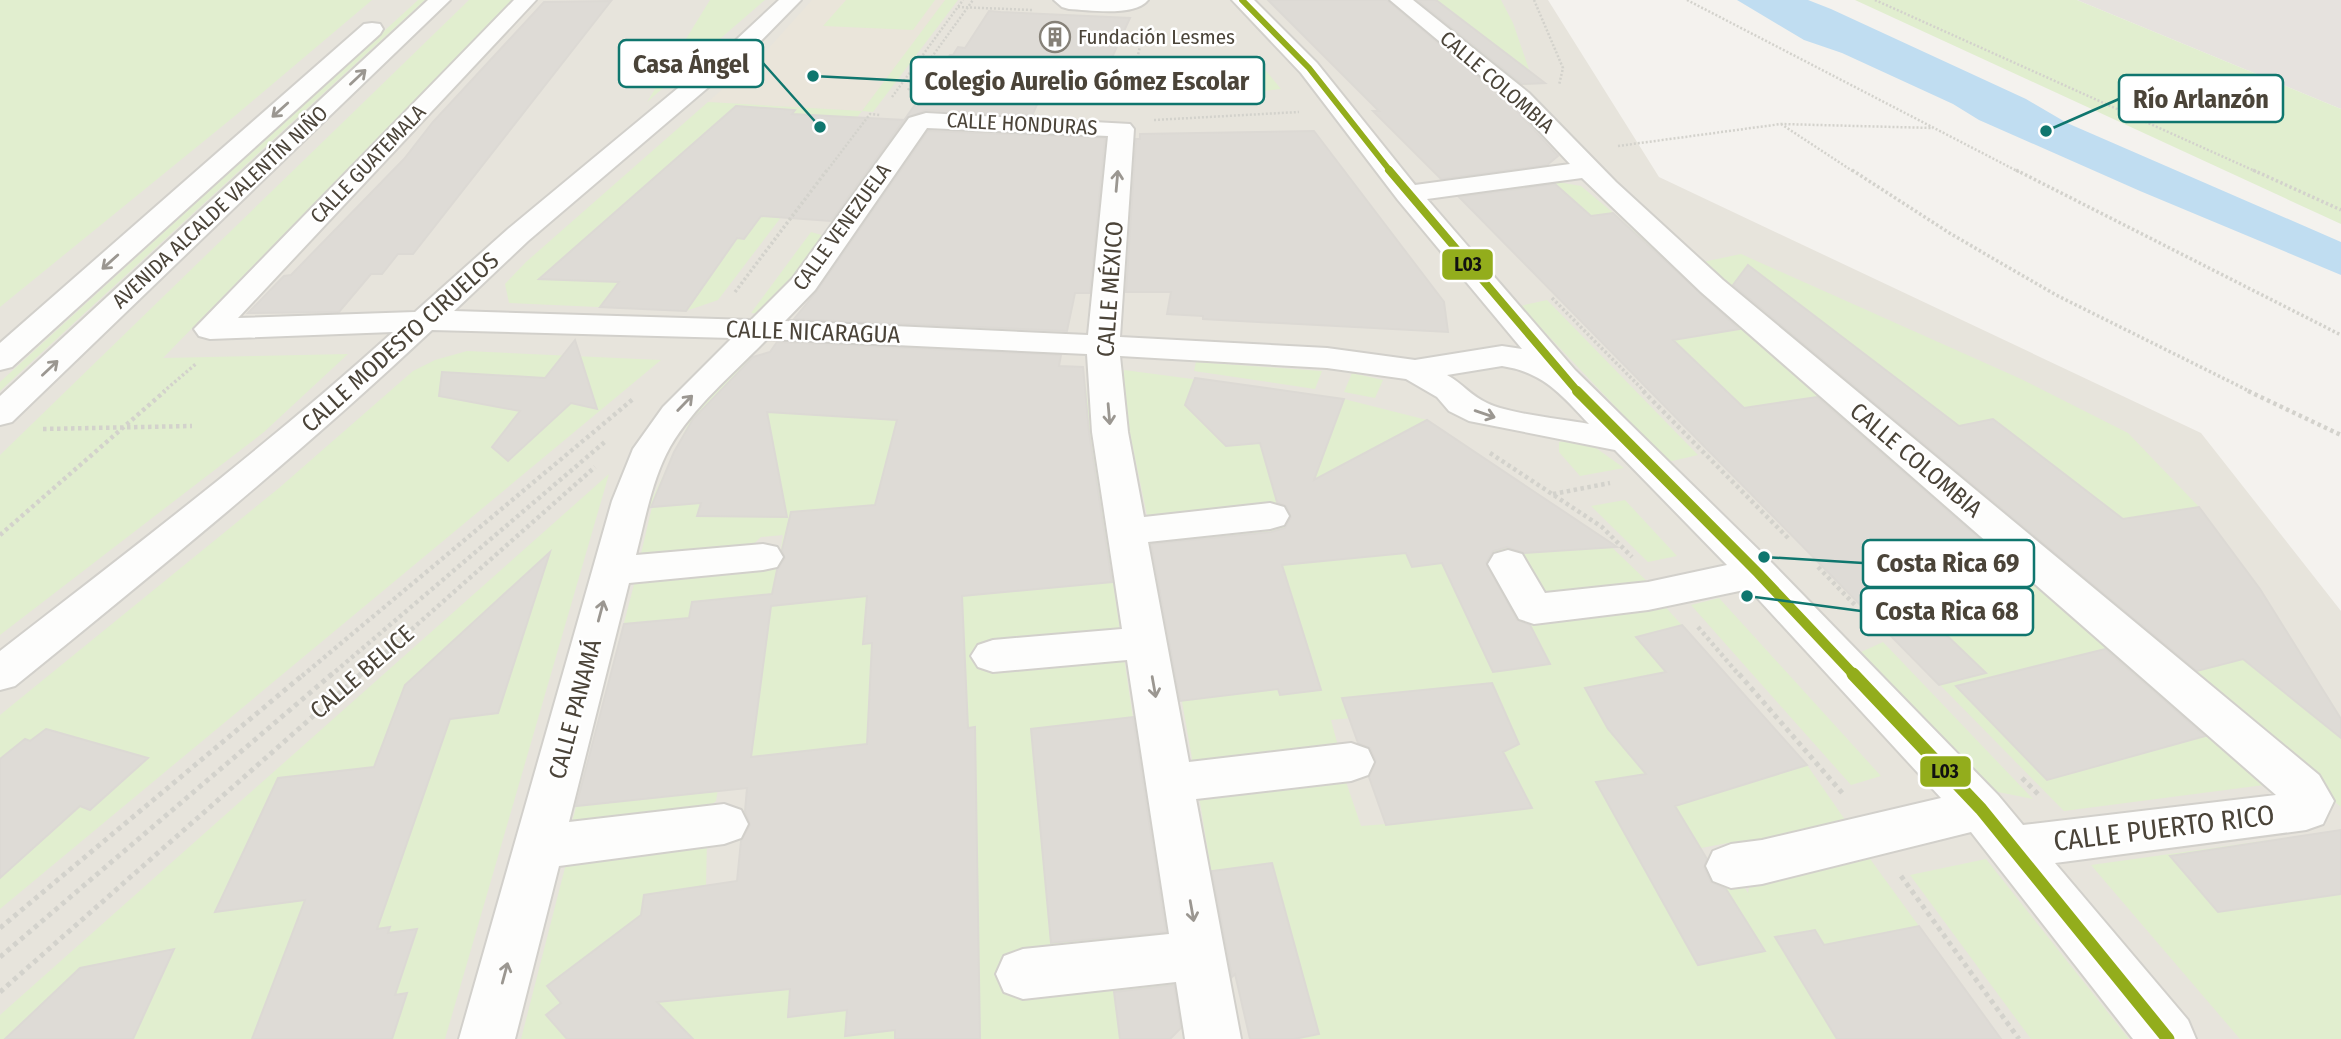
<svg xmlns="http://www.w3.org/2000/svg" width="2341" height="1039" font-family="'Fira Sans Condensed',sans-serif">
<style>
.residential{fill:#e7e4dc}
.industrial{fill:#e6e2de}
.education{fill:#eae5da}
.green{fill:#e1eecf}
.water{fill:#c0ddf1}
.building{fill:#dedbd6;stroke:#dcd9d4;stroke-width:2;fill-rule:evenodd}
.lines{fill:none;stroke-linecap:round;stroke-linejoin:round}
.minor-casing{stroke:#d2d0cb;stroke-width:4}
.path-far3{stroke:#d3d2cc;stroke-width:2.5;stroke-dasharray:2 2;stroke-linecap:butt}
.path-far2{stroke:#d3d2cc;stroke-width:3.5;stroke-dasharray:2.5 2.5;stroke-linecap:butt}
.path-far1{stroke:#d3d2cc;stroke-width:4.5;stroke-dasharray:3.5 3.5;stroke-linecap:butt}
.path{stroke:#d3d2cc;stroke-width:5;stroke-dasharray:4.5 4.5;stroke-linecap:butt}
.minor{fill:#fdfdfc;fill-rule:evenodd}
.bus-1-far3-casing{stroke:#fff;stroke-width:10}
.bus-1-far2-casing{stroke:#fff;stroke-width:12}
.bus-1-far1-casing{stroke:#fff;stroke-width:16}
.bus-1-casing{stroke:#fff;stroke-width:18}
.bus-1-far3{stroke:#93ad1c;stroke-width:6}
.bus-1-far2{stroke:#93ad1c;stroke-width:8}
.bus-1-far1{stroke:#93ad1c;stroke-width:10}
.bus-1{stroke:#93ad1c;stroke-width:13}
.oneway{stroke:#9b9791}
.labels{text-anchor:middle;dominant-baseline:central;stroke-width:5;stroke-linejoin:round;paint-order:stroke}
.far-poi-label{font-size:21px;fill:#4b4439;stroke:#fff;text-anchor:start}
.far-street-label{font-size:21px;fill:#4b4439;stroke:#fff}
.street-label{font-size:24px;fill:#4b4439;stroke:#fff}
.near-street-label{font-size:28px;fill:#4b4439;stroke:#fff}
.leader{fill:none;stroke:#0f766e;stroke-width:2.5}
.callout-dot{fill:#0f766e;stroke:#fff;stroke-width:2.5}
.callout{fill:#fff;stroke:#0f766e;stroke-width:2.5}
.callout-label{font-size:26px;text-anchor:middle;font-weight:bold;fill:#4b4439}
.line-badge{stroke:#fff;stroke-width:2.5}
.pale-badge-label{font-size:19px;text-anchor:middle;font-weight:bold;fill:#111}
</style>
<rect width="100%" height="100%" fill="#f4f2ee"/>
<!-- residential -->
<path class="residential" d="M343,0H1548L1659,177L2201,433L2341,611V1039H0V292Z"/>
<!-- industrial -->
<path class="industrial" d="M2077,0H2341V109Z"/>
<!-- education -->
<path class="education" d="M812,0H945L862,111L708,102L767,50Z"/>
<!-- green -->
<path class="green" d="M0,0H372L236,115L0,307Z
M418,0H425L0,391V382Z
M469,0H513L163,358L348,354L264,432L0,635V455Z
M710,0H765L647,102Z
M846,0H935L913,30L823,26Z
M945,0H958L873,112L862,111L718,300L686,311L509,303L505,284L526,262L708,102L862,111Z
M1409,0H1501L1513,23L1534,84L1516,85Z
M1855,0H2077L2341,109V224Z
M1262,66L1281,89L1245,93L1227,69Z
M1558,182L1581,186L1617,216L2255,769L2264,785L2064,811L1457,194Z
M811,232L825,236L793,281L762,314L751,313Z
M1741,254L2021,379L2128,433L2199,507L2260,589L2341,719V807L1698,263Z
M1547,300L1698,455L1668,462L1520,306Z
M467,351L661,360L0,909V715L279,488L413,371L435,360Z
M772,352L1083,367C1113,588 1146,809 1180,1029L1170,1039H521L568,856L707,839L706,886L736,895L750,758L723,761L716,801L698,817L570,830L637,573L778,567L783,535L761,537L742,555L639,562L652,507H648L692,416L748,358Z
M1196,362L1322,371L1315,389L1194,371Z
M1124,370L1344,399L1427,420L1598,534L1651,585L1520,607L1661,602L1807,765L1850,827L1738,849L1728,843L1701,848L1715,872L1737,876L1748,893L1749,887L1754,880L1865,852L2001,1039H1250L1211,871L1198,790L1343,773L1361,826L1386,824L1351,718L1331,720L1338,746L1194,770L1153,536L1286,523V517L1148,520L1121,391Z
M1352,373L1383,380L1375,398L1344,392Z
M1566,441L1596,448L1624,468L1580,476L1559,452V442Z
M609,474L445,1039H0V1015Z
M1625,500L1677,556L1648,562L1591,506Z
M1719,598L1881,776L1851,785L1691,605Z
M1883,642L2033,799L1993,791L1859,653Z
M2341,830V1039H2240L2091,865Z
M1986,859L2129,1039H2031L1910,875Z"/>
<!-- water -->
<path class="water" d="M1737,0H1808L1831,9L2026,99L2067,123L2341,242V275L2140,191L1979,120L1953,104L1842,53L1804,40Z"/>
<!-- building -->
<path class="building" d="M1268,0H1387L1511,105L1558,156L1547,165L1441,179L1373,111H1379Z
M1417,0H1436L1545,83L1522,84Z
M611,1L413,254H398L382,274H371L339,312L248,313L284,276L291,275L404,159L433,122L544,2Z
M989,11L1001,12L1130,18L1110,62L1057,59L1032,116L926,110L905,119L950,55H953L958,47L965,48Z
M736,106L795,110L792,114L904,120L831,221L761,216L744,239L737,238L686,311L600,307L619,282L539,279Z
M928,131L1105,138L1090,293H1075L1067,331L794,319L817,291Z
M1314,131L1444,302L1448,332L1203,319V316L1167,314L1171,292H1126L1136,139H1140V134Z
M1555,184L1591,216L1613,213L1739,329L1673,340L1744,408L1817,397L1988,546L1894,567L1929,601L1915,605L1986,673L1939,685L1459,197Z
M1748,265L1959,426L1993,419L2123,519L2199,507L2260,589L2341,719V738L2243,659L2197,671L1733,285Z
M575,340L597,409L571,403L508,461L492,447L520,411L439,396L442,372L545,378Z
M777,342L1061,355L1059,366L1083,367L1089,432L1112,582L962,596L968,728L975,727L980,1039H895V1030L845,1036L847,1010L788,1017L790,989L657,1002L693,1039H567L546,1015L561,1003L547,986L641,915L644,895L737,881L741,841L750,825L745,811L747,788L576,806L624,624L689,618L692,602L772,594L777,570L785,558L782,550L791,512L875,505L897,420L767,412L787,517L697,516L701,503L651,507L674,452L693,419L753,357L770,352ZM867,596L863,644L872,643L867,744L751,757L771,606Z
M1195,378L1344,399L1314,480L1427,420L1617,547L1524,553L1507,547L1493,551L1486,563L1517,620L1530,625L1550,664L1493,672L1442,563L1412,567L1406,553L1282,565L1321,690L1280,695L1278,689L1180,701L1151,544L1271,532L1285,528L1291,517L1286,506L1277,502L1260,443L1226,446L1185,405Z
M550,552L498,713L450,719L377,929L390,927L388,933L417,929L395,995L407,993L392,1039H252L305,900L215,912L278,778L374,767L405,685Z
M1682,625L1807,765L1675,806L1707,859L1704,867L1711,882L1726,889L1765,951L1698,965L1596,782L1646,774L1608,729L1585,688L1666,672L1636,637Z
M2105,649L2205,736L2047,780L1956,686Z
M1492,683L1519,744L1503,752L1532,808L1386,825L1369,777L1376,761L1370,748L1358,743L1342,698Z
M1133,717L1166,932L1051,943L1031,729Z
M46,729L148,758L90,810L80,806L0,878V759L25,739L30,741Z
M2341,830V894L2218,912L2170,856Z
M1272,863L1319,1034L1294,1039H1250L1235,974L1232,977L1212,871Z
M1919,926L2001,1039H1837L1775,937L1815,930L1824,945Z
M174,949L133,1039H5L80,968Z
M1174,985L1181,1028L1170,1039H1120L1114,992Z"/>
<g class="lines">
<!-- minor casing -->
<g class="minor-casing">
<path id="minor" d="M428,0H450L12,422L0,425V396Z
M514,0H536L238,318L415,312L508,229L736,40L779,0H801L752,50L528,241L454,311L751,320L793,278L909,118L926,113L1130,124L1134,129L1120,337L1327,348L1415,360L1502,346L1522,349L1398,200L1301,73L1232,0H1254L1317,63L1415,185L1570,164L1513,103L1390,0H1413L1529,93L1616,182L1723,280L2319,775L2334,801L2323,824L2306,830L2055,863L2188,1020L2196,1039H2133L1971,832L1762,884L1731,888L1713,881L1706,866L1713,851L1731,844L1762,840L1941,798L1749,589L1648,610L1534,624L1519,619L1488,564L1494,554L1508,550L1522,554L1545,593L1648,582L1727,565L1615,450L1469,421L1449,411L1437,397L1406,379L1327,368L1120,356L1128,432L1144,517L1270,503L1284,507L1289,516L1284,525L1270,529L1148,542L1189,762L1351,743L1368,749L1374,762L1368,775L1351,781L1196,799L1241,1039H1185L1176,982L1023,999L1004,992L996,974L1004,956L1023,949L1169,934L1127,660L993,672L978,667L971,656L978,645L993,640L1122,629L1092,432L1087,354L767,339C734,373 694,406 670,447C652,479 645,520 636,555L763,544L777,547L783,557L777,567L763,570L629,583L569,822L724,804L741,810L748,824L741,838L724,844L559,866L515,1039H459L612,501L633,449L663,407L732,338L432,330C299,455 158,570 15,686L0,690V651C134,547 268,445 393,332L210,339L199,336L194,329ZM927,128L1108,136L1088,335L785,321L815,290ZM1582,178L1701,292L2276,795L2023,825L1998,795L1772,563L1575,370L1427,199ZM1502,366C1543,372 1562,395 1589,424C1563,419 1509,414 1487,403C1471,396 1462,383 1447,375Z
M1054,0H1148C1135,17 1089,10 1069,9L1062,7Z
M372,23L380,24L383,29L380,34L12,367L0,370V343L364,24Z"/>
</g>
<!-- path-far3 -->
<path class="path-far3" d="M1534,0L1563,68L1559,85
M1687,0L2019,172
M1875,0L2257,172
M958,7L1032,10
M908,90L973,0
M892,97L963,0
M1128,97L1143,34
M1154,120L1299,112
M1781,124L1854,172
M1618,146L1781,124L1933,128
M826,172L870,114L880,115"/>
<!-- path-far2 -->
<path class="path-far2" d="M1852,170L1951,234L2056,295L2251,392
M2016,170L2341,335
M2253,170L2341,210
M735,292L827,170
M1552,298L1645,392
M163,392L197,363"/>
<!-- path-far1 -->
<path class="path-far1" d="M1643,391L1789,539
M2248,391L2341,435
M43,429L192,426
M1490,453L1602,527L1632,557
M1553,494L1610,483
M0,535L165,391
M1818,567L1856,606
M1698,627L1740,676
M302,676L633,399
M330,676L607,440
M359,676L595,467"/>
<!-- path -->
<path class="path" d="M1739,674L1844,795
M2022,778L2041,797
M1901,876L2019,1039
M0,928L304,674
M0,957L332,674
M0,992L361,674"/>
<!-- minor -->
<use href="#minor" class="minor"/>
<!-- bus-1-far3 casing -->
<g class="bus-1-far3-casing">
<path id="bus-1-far3" d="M1242,0L1309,68L1391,172"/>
</g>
<!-- bus-1-far2 casing -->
<g class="bus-1-far2-casing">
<path id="bus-1-far2" d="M1389,170L1578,392"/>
</g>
<!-- bus-1-far1 casing -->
<g class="bus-1-far1-casing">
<path id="bus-1-far1" d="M1577,391L1758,573L1855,676"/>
</g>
<!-- bus-1 casing -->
<g class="bus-1-casing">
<path id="bus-1" d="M1853,674L1981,809L2168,1039"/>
</g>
<!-- bus-1-far3 -->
<use href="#bus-1-far3" class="bus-1-far3"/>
<!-- bus-1-far2 -->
<use href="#bus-1-far2" class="bus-1-far2"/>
<!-- bus-1-far1 -->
<use href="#bus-1-far1" class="bus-1-far1"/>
<!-- bus-1 -->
<use href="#bus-1" class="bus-1"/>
</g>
<!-- one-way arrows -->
<defs><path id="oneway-shaft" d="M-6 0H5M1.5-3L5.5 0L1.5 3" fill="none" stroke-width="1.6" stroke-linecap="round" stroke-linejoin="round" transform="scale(1.75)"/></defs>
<g class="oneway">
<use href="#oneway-shaft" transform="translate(358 77) rotate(-43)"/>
<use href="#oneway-shaft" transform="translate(280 110) rotate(138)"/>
<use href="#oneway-shaft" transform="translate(1117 181) rotate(-85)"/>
<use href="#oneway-shaft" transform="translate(110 262) rotate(138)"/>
<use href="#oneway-shaft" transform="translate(50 368) rotate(-43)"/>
<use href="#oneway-shaft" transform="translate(685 403) rotate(-46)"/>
<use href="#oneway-shaft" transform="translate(1109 414) rotate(85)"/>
<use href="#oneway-shaft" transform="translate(1485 414) rotate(19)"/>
<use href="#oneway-shaft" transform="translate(601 611) rotate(-75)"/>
<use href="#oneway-shaft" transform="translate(1154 687) rotate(80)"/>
<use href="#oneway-shaft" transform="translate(1192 911) rotate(80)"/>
<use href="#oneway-shaft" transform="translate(505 973) rotate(-75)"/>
</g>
<!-- icons -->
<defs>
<g id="building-ring" transform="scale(1.575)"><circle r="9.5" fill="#fff" stroke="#868178" stroke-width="1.5"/><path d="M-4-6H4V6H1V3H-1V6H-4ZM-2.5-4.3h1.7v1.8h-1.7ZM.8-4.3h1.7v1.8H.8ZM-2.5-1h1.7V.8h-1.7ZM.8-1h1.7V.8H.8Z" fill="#868178"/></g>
</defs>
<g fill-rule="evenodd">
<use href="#building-ring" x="1055" y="37"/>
</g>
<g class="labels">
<!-- far-poi labels -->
<g class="far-poi-label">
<text x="1078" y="37">Fundación Lesmes</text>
</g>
<!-- far-street labels -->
<g class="far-street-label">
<text transform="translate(1497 82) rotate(41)">CALLE COLOMBIA</text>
<text transform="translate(1022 124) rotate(3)">CALLE HONDURAS</text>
<text transform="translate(368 164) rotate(-46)">CALLE GUATEMALA</text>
<text transform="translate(220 207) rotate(-43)">AVENIDA ALCALDE VALENTÍN NIÑO</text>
<text transform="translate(842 227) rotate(-54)">CALLE VENEZUELA</text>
</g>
<!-- street labels -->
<g class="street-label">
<text transform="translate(1110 289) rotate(-86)">CALLE MÉXICO</text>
<text transform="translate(813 332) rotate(2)">CALLE NICARAGUA</text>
<text transform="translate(400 342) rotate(-42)">CALLE MODESTO CIRUELOS</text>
<text transform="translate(1916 460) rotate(40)">CALLE COLOMBIA</text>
<text transform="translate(362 672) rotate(-41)">CALLE BELICE</text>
<text transform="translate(575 709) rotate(-75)">CALLE PANAMÁ</text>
</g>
<!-- near-street labels -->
<g class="near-street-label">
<text transform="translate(2164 828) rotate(-7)">CALLE PUERTO RICO</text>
</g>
</g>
<!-- callouts -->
<path class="leader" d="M820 127L763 63M813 76L911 81M2046 131L2119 99M1764 557L1863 563M1747 596L1861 611"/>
<g class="callout-dot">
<circle cx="820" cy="127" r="7"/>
<circle cx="813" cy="76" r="7"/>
<circle cx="2046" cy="131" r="7"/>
<circle cx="1764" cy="557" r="7"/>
<circle cx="1747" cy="596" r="7"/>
</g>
<g class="callout">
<rect x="619" y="40" width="144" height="47" rx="7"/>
<rect x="911" y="57" width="353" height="47" rx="7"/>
<rect x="2119" y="75" width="164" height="47" rx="7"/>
<rect x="1863" y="540" width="171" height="47" rx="7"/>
<rect x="1861" y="588" width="172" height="47" rx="7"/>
</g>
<g class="callout-label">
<text x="691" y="73">Casa Ángel</text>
<text x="1087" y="90">Colegio Aurelio Gómez Escolar</text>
<text x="2201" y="108">Río Arlanzón</text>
<text x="1948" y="572">Costa Rica 69</text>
<text x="1947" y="620">Costa Rica 68</text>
</g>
<g class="line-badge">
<rect x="1441" y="248" width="53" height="33" rx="7" fill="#93ad1c"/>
<rect x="1919" y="755" width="53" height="33" rx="7" fill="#93ad1c"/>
</g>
<g class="pale-badge-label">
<text x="1468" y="271">L03</text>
<text x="1945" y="778">L03</text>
</g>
</svg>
